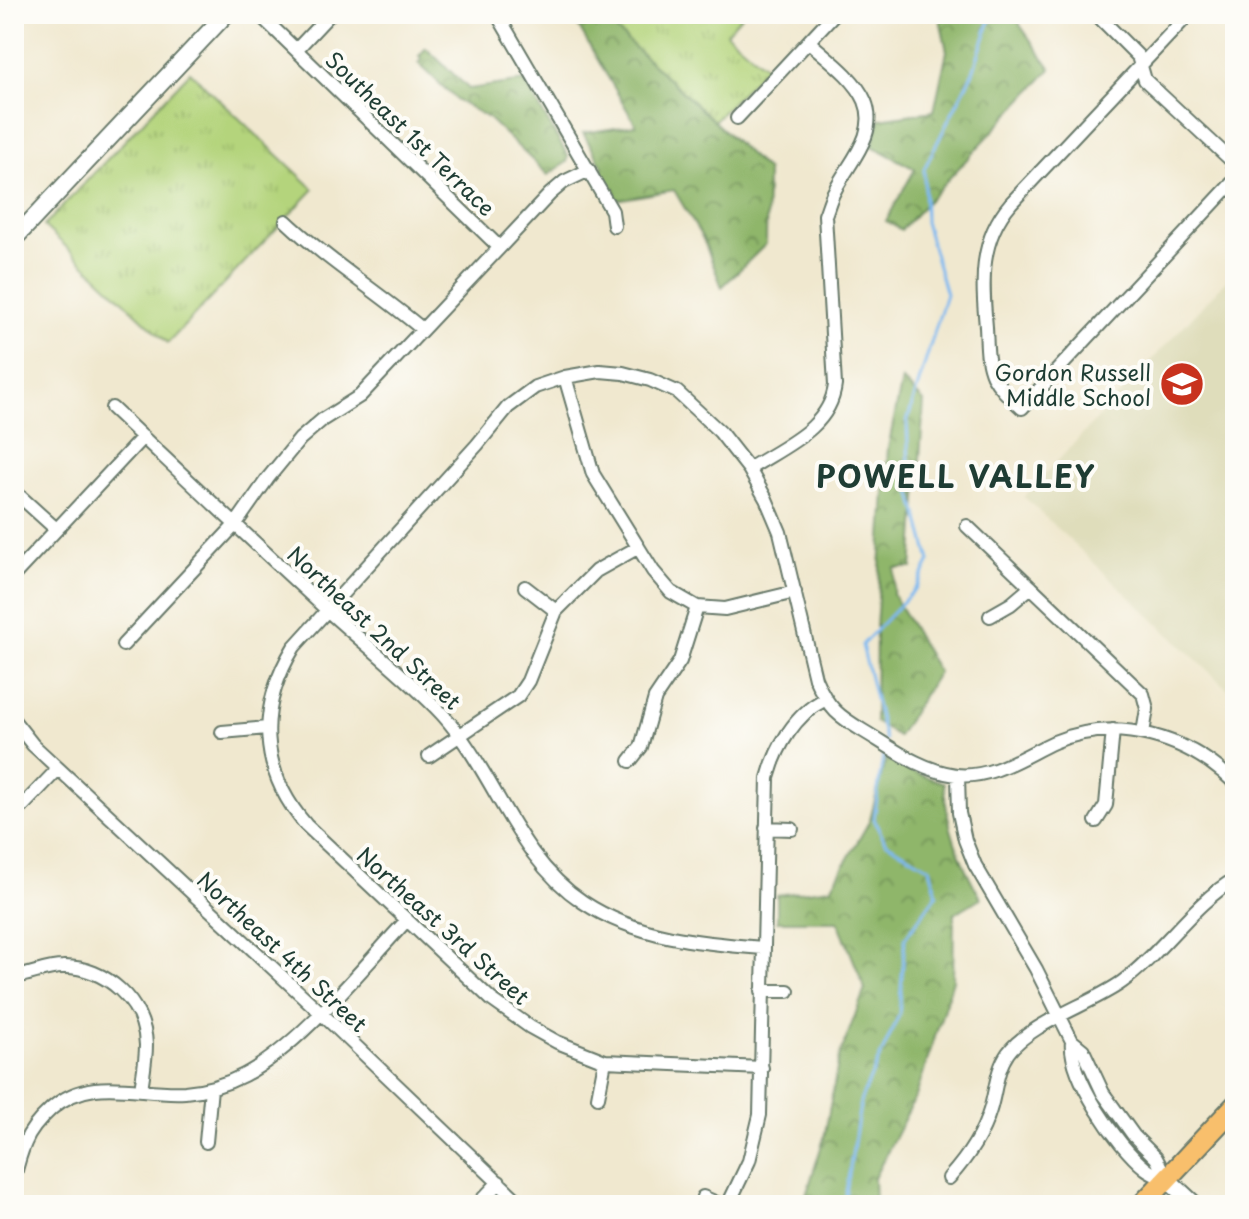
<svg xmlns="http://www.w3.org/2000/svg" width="1249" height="1219" font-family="'Playpen Sans',sans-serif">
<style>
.built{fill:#dfddbb}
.grass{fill:url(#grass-tufts);stroke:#6a8858;stroke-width:2}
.forest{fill:url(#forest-crowns);stroke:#577a50;stroke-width:2}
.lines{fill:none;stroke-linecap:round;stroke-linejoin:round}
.stream{stroke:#7eb9f0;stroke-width:3}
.minor-casing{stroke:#68796a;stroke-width:16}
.tertiary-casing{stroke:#68796a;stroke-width:20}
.primary-casing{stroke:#68796a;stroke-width:24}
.minor{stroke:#fff;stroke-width:12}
.tertiary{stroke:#fff;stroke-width:16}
.primary{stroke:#f8bf6c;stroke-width:20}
.labels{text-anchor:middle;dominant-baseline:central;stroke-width:8;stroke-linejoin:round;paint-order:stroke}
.street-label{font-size:22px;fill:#1f3d34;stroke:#fdfcf7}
.poi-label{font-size:22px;fill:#1f3d34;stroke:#fdfcf7;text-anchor:end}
.district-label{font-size:30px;font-weight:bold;letter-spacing:2px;fill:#1f3d34;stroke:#fdfcf7}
</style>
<defs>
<pattern id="grass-tufts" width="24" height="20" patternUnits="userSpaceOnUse" patternTransform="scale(2)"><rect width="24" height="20" fill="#b4d47b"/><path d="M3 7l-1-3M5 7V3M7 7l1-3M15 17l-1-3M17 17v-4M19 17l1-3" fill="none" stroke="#9ab76b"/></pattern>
<pattern id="forest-crowns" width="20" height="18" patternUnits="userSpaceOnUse" patternTransform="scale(2)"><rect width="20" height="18" fill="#8fb66b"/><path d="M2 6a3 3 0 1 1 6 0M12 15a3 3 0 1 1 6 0" fill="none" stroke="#749559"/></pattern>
</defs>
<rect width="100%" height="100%" fill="#fdfcf7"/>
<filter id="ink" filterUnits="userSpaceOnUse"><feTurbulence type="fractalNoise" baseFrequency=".0125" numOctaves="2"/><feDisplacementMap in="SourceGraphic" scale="16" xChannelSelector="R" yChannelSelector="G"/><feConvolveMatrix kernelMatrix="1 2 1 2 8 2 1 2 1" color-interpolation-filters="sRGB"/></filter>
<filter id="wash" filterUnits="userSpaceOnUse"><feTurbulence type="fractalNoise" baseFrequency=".006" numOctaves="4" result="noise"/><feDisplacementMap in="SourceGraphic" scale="32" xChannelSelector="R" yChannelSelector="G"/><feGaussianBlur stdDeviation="1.8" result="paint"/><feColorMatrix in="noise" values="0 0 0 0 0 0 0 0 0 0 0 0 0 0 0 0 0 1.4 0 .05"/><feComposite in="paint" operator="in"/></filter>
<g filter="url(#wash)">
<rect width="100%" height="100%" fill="#f0e8cf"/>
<!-- built -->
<path class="built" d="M1235,271V696L1024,497Z"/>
<!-- grass -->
<path class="grass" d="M599,14H743L726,33L766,67L714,121Z
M190,72L314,189L168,343L44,226Z"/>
<!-- forest -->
<path class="forest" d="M571,14H599L767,171L766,244L722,287L703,239L674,190L617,200L600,170L603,167L583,133L636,125Z
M939,14H1018L1020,25L1051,69L901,230L886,221L915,169L872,146L880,119L934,111L947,51Z
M426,48L469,89L524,81L568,156L567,162L548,175L488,118L457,100L418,63L422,59L419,56Z
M902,380L924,402L912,568H895L893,594L938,672L898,736L875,722L876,628L888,448Z
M886,757L913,772L944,783C946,826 959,860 981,898L954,914L953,980L916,1096L874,1178L875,1205H803L824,1138L839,1058L865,989L838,921H777V895L831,888L870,820Z"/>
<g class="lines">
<!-- stream -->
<path class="stream" d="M885,740L862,645L916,588L930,561L910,487L907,422L946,294L925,222L924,169L973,72L992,14
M844,1205L861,1099L899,1015L905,938L937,894L930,868L885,842L874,819L884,748"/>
</g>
</g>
<g filter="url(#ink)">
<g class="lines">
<!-- minor casing -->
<g class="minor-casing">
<path id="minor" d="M259,14L499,247
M497,14L612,211L614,226
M1096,14L1138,56L1145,80L1232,161L1235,170
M1189,14L1011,203C979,240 982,281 986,327C987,343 986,361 993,376C1000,389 1011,398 1022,408L1235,180
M297,49L330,14
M737,118L834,14
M286,221C328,261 377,291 422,329
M565,377L593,474L653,571L671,592L697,607L725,609L795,592
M112,408C183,475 253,542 325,608C363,643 406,676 442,714C495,772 515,857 583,902C637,938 700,943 763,948
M749,469C782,447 830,429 835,385L825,215C828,208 830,199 834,192C848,163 879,135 865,101C855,78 827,58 809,42
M14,491L56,529
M967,526L1143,694L1147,709L1143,733
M14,575L143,437
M525,587L556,611
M990,616L1011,604L1031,587
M123,645L235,525L268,478L300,439L322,420L360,396L550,194L564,182L589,170
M14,721L33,745L320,1012L522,1205
M222,732L267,728
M429,756L518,696L528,681L556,611L596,571L637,548
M630,761L641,747L655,698L680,661L697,607
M958,775L959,813L965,840L975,865L1036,969L1072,1041L1083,1050L1103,1093L1134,1136L1156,1158L1167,1179
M14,815L58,769
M1096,821L1106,805L1113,730
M766,828L792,829
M14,977C31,975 46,967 63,967C105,966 145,1002 146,1045C146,1060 143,1075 141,1089
M762,991H788
M1072,1041C1068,1075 1117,1146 1145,1168C1151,1173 1159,1176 1167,1179
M762,1068L605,1061L557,1042L530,1027L492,1000L306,825C259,770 257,708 294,647L477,445L508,407L535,387L565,377L600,371L623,373L650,380L677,392L720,432L749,469L766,499L780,532L815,678C831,716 845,719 878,740C903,756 927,771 956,775C992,779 1023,756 1054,742C1117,715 1188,737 1235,783
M598,1097L605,1061
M206,1142L211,1088
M14,1178C17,1166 20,1154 25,1143C30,1130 40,1119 51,1109C91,1073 138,1095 185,1092C206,1090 225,1085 244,1075C301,1045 362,968 407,920
M949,1178C967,1158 982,1137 990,1110C996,1091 996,1070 1008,1053C1030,1023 1090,1005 1122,982C1163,952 1192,904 1235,879
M703,1197L721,1205
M477,1205L499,1182
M728,1205L749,1161L760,1115L768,778C776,748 795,714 824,700"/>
</g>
<!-- tertiary casing -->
<g class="tertiary-casing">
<path id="tertiary" d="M14,239L226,14
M1167,1179L1195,1205"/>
</g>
<!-- primary casing -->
<g class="primary-casing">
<path id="primary" d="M1142,1205L1235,1106"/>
</g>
<!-- minor -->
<use href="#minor" class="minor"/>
<!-- tertiary -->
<use href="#tertiary" class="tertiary"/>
<!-- primary -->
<use href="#primary" class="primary"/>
</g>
</g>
<!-- icons -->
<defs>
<g id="school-disc" transform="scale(2.3)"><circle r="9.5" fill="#c8321e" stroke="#fdfcf7"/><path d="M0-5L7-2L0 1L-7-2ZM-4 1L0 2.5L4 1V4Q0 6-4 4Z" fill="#fff"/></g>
</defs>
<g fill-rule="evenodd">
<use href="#school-disc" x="1182" y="384"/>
</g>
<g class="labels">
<!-- street labels -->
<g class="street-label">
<text transform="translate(411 133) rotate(44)">Southeast 1st Terrace</text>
<text transform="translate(375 627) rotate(43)">Northeast 2nd Street</text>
<text transform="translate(444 925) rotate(42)">Northeast 3rd Street</text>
<text transform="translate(283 951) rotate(43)">Northeast 4th Street</text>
</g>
<!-- poi labels -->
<g class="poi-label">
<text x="1151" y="371">Gordon Russell<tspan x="1151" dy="25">Middle School</tspan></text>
</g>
<!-- district labels -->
<g class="district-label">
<text x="956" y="475">POWELL VALLEY</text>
</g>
</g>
<!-- margin -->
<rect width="1249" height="1219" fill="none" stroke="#fdfcf7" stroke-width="48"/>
</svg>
